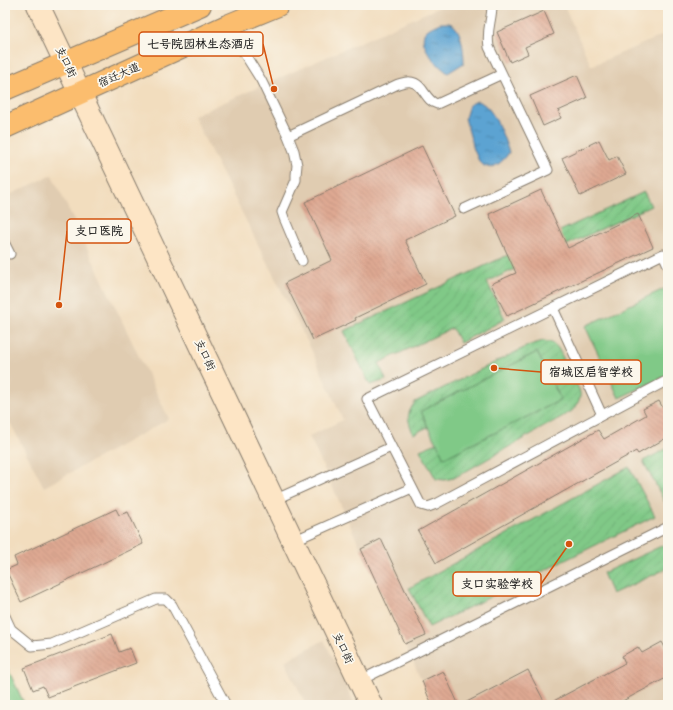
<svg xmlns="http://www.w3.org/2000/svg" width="673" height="710" font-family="Pangolin,'LXGW WenKai TC',sans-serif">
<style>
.built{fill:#e0ccb1}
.park{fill:#80c987;stroke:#4e7252}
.garden{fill:url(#garden-furrows);stroke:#4e7252}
.water{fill:url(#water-ripples);stroke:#3c6077}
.building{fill:url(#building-back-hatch)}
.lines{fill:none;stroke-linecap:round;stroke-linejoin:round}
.lane-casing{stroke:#877c6d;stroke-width:11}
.secondary-casing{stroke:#877c6d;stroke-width:24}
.primary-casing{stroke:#877c6d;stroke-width:24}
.lane{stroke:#fff;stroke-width:9}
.secondary{stroke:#fde5c5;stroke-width:22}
.primary{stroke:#fbbd6e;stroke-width:22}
.labels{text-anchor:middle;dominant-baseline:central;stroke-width:3.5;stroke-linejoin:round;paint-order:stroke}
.street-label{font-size:11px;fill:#1c1c1c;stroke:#fbf7ec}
.leader{fill:none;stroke:#d4530e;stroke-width:1.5}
.callout-dot{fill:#d4530e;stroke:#fbf7ec;stroke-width:1.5}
.callout{fill:#fbf7ec;stroke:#d4530e;stroke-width:1.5}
.callout-label{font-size:12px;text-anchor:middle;font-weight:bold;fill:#1c1c1c}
</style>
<defs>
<pattern id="garden-furrows" width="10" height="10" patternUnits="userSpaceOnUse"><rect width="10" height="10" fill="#80c987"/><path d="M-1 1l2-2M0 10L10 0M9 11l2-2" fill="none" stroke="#6eac74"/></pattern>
<pattern id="water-ripples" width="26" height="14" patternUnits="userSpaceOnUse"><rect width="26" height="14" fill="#5ca3d2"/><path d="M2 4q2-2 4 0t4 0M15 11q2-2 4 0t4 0" fill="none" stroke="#4b84aa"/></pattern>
<pattern id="building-back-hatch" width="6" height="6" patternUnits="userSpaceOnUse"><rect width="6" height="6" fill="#dea892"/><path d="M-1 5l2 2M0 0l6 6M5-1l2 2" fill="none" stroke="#be907d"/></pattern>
</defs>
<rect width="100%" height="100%" fill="#fbf7ec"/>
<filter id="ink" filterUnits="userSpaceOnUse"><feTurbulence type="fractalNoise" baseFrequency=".025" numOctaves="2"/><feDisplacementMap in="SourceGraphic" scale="8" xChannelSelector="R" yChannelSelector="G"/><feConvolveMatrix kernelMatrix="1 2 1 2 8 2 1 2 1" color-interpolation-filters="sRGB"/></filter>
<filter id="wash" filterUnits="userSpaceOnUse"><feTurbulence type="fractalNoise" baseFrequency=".012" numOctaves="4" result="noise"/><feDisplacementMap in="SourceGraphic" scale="16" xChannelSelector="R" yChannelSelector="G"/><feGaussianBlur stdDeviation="0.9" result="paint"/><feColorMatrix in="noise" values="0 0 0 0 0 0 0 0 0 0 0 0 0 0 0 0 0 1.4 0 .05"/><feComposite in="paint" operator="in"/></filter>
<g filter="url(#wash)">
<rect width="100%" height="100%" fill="#f2ddbe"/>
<!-- built -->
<path class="built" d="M444,5H564L591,66L668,33V705H433L309,436L343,420L310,347L193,116Z
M52,175L169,419L44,487L5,413V197Z
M324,640L355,705H306L285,661Z"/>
<!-- park -->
<path class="park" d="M668,287V375L619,398L585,326Z
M537,352L561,400L444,459L420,411Z
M5,663L25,705H5Z"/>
<!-- garden -->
<path class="garden" d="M644,192L651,206L487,282L505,319L460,343L452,328L379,363L386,380L370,385L344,331Z
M543,341C557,342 558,348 564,360L545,368L537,352L421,411L428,427L413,434C408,418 405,417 415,402L530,345Z
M571,377C582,391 584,396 572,411L454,478L444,480L436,479L420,450L437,443L444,458L561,400L554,385Z
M668,448V508L643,461Z
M629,467L655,516L429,627L409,588Z
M668,543V568L612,594L603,573Z"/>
<!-- water -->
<path class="water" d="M440,23C443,23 446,23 449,23C462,26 464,52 464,63L448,73C439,67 419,47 424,34C427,28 434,26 440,23Z
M477,101C494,105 503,137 509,152C505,160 499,164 491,168L484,166L479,161L474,150L465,118L469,105Z"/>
<g id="blocks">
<!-- building -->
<path class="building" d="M544,11L554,34L525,47L528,54L510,62L497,32Z
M577,75L587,98L558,111L561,118L543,126L530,96Z
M599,140L609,160L617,156L626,174L580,196L562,158Z
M422,146L455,216L405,240L426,284L355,318L356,320L313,340L285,283L332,260L305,202Z
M541,190L568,248L638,214L653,247L507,316L491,284L516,273L489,214Z
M659,401L663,408L668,405V437L638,454L636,451L436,563L418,531L598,430L604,439L646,415L643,409Z
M116,509L119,515L128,512L143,544L21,602L6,570L17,565L14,557Z
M381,539L426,635L405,644L361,549Z
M112,634L119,652L130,648L136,663L48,697L43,686L33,690L24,668Z
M662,642L668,653V677L615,705H546L625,663L622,656L638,647L642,653Z
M528,670L546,705H461Z
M443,671L459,705H433L428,696L422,681Z"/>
</g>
</g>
<g filter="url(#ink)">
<use href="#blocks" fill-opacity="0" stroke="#877c6d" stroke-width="1"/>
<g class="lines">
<!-- lane casing -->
<g class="lane-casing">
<path id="lane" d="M227,26L261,80L288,136L294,151L297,165L296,175V180L282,212L284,218L302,261
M288,136L398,84C402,83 407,81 411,82C424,84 425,101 437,104L502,74
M464,209L548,170L489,47C486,29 492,21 492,5
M5,244L10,254
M668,265L663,254L367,399L421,505L428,507L436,504L668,380
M553,308L602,415
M274,500L391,447
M293,541L412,488
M5,616L11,629L32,646L52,644L156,599H166L172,605L226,705
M359,681L668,527"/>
</g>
<!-- secondary casing -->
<g class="secondary-casing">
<path id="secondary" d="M38,5L371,705"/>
</g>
<!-- primary casing -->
<g class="primary-casing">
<path id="primary" d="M5,89L200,5
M5,127L227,26L278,5"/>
</g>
<!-- lane -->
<use href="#lane" class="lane"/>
<!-- secondary -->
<use href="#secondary" class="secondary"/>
<!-- primary -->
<use href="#primary" class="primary"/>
</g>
</g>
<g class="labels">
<!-- street labels -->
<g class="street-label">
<text transform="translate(66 62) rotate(64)">支口街</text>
<text transform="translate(119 75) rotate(-24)">宿迁大道</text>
<text transform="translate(205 355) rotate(65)">支口街</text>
<text transform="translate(343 648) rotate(65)">支口街</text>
</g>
</g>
<!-- callouts -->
<path class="leader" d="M274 89L263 44M59 305L67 231M494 368L541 372M569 544L541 584"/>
<g class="callout-dot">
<circle cx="274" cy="89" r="4"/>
<circle cx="59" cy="305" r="4"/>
<circle cx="494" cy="368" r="4"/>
<circle cx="569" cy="544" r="4"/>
</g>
<g class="callout">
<rect x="139" y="32" width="124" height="24" rx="4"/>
<rect x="67" y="219" width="64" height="24" rx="4"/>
<rect x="541" y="360" width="100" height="24" rx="4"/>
<rect x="453" y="572" width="88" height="24" rx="4"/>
</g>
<g class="callout-label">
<text x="201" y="48">七号院园林生态酒店</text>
<text x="99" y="235">支口医院</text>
<text x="591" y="376">宿城区启智学校</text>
<text x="497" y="588">支口实验学校</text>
</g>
<!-- margin -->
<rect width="673" height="710" fill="none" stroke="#fbf7ec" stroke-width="20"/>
</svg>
